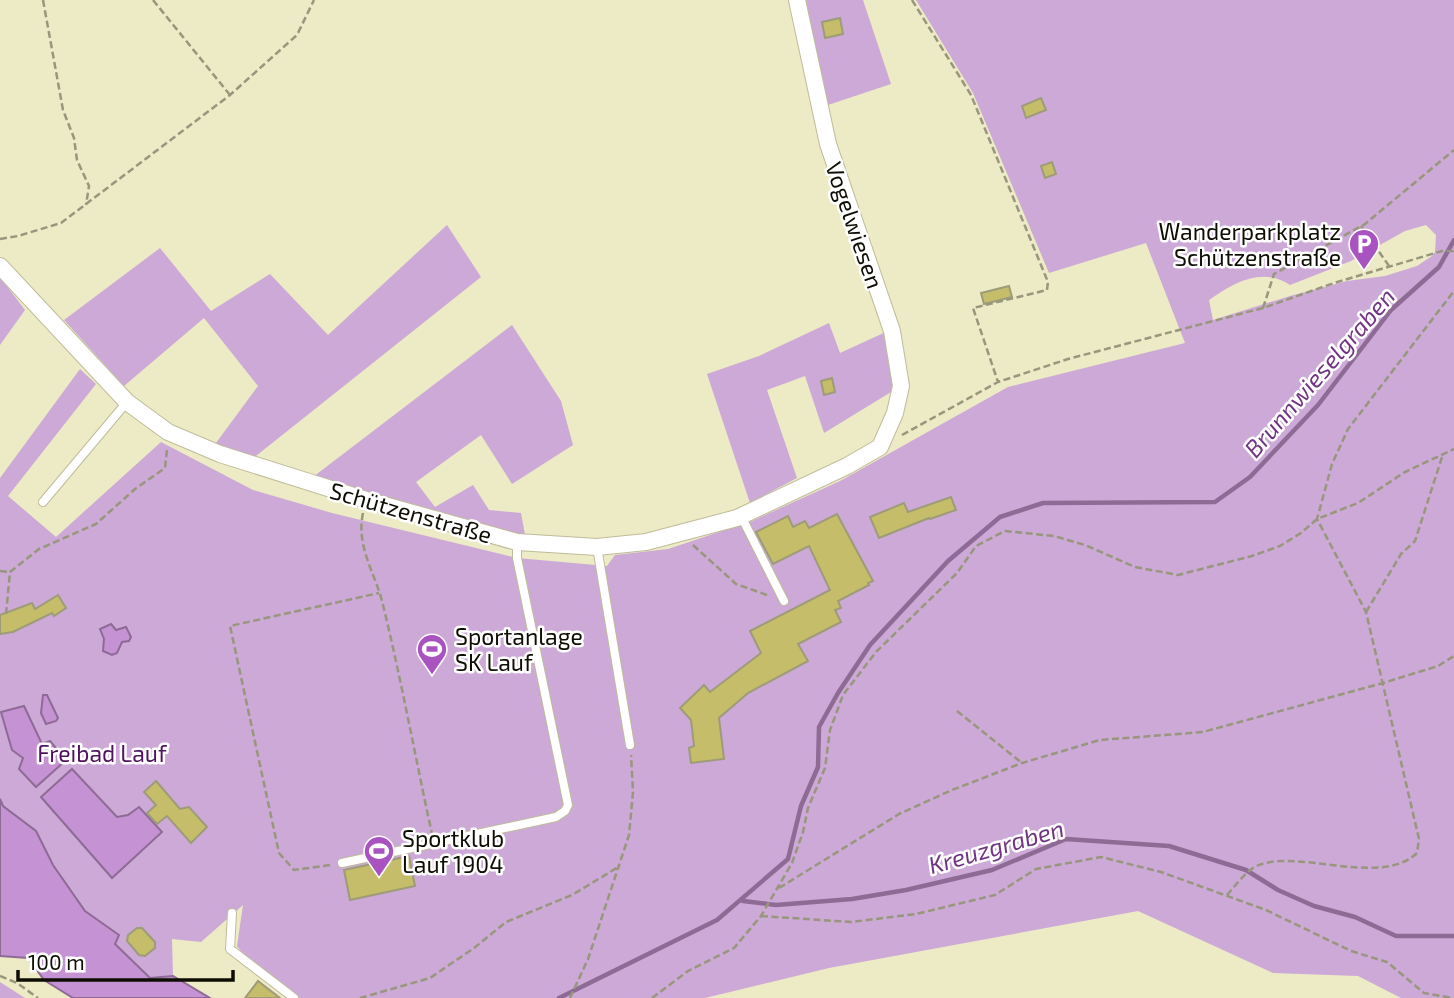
<svg xmlns="http://www.w3.org/2000/svg" width="1454" height="998" font-family="'Exo 2',sans-serif">
<style>
.green{fill:#cca9d7;fill-rule:evenodd}
.water{fill:#c593d4;stroke:#8e6b95;stroke-width:2}
.lines{fill:none;stroke-linecap:round;stroke-linejoin:round}
.stream{stroke:#8e6b95;stroke-width:4.5}
.building{fill:#c5bd69;stroke:#9e9b79;stroke-width:2}
.service-casing{stroke:#bfbc9a;stroke-width:10}
.minor-casing{stroke:#bfbc9a;stroke-width:18}
.path{stroke:#98967c;stroke-width:2.5;stroke-dasharray:7 3.5;stroke-linecap:butt}
.service{stroke:#fff;stroke-width:8}
.minor{stroke:#fff;stroke-width:16}
.labels{text-anchor:middle;dominant-baseline:central;stroke-width:5;stroke-linejoin:round;paint-order:stroke}
.street-label{font-size:23px;fill:#0e0d03;stroke:#fff}
.poi-label{font-size:23px;fill:#0e0d03;stroke:#fff;text-anchor:start}
.park-label{font-size:23px;fill:#501260;stroke:#fff}
.water-label{font-size:24px;font-style:italic;fill:#713482;stroke:#fff}
</style>
<rect width="100%" height="100%" fill="#edeac6"/>
<!-- green -->
<path class="green" d="M801,0H863L891,84L825,106Z
M916,0H1454V998H1401L1358,976L1273,973L1138,911L829,968L705,998H299L243,954L237,946L243,905L201,942L172,939L173,976L150,978L115,944L118,934L85,911L53,865L36,831L3,806L0,799V478L80,369L96,384L8,496L56,537L161,442L253,490L332,513L517,558L607,566L615,555L668,549L752,521L840,481L1008,387L1185,343L1146,243L1049,273L973,93ZM1426,225L1436,235L1435,252L1432,256L1417,266L1385,276L1347,281L1290,296L1213,320L1209,300C1233,283 1262,266 1290,285L1351,261L1405,231Z
M447,225L481,277L252,459L213,447L258,386L204,318L124,386L64,320L160,248L211,311L270,274L328,335Z
M0,277L25,310L0,345Z
M829,323L840,353L888,331L896,389L824,433L805,376L767,390L797,478L750,503L707,374L759,356Z
M512,325L561,401L573,445L512,484L481,435L416,482L435,507L473,485L489,510L521,513L525,535H514L313,477Z
M0,982L25,998H0Z"/>
<!-- water -->
<path class="water" d="M111,624L116,630L126,627L131,637L129,641L122,642L117,653L112,655L103,651L104,639L100,629Z
M43,695H47L58,718L56,721L46,724L41,713Z
M24,706L42,744L50,741L66,760L36,787L19,769L23,758L12,750L1,712Z
M72,769L117,817L128,815L139,807L162,832L112,878L41,797Z
M0,799L3,806L36,831L53,865L85,911L119,935L115,944L150,978L173,976L210,998H73L44,980L28,958L0,956Z"/>
<g class="lines">
<!-- stream -->
<path class="stream" d="M743,901L776,905L852,899L906,890L992,870L1066,839L1169,846L1246,870L1278,890L1314,906L1355,917L1396,936H1454
M559,998L717,920L788,859L801,806L818,767L819,727L838,693L870,645L948,561L1000,517L1043,503L1215,502L1250,477L1318,405L1391,310L1439,267L1454,240"/>
</g>
<!-- building -->
<path class="building" d="M840,18L843,34L825,38L822,22Z
M1041,98L1046,110L1026,118L1022,106Z
M1052,162L1056,174L1045,178L1041,166Z
M1009,286L1012,297L984,304L981,293Z
M832,378L835,392L824,395L821,381Z
M951,497L956,510L930,519L929,518L879,538L870,517L904,503L908,512Z
M837,514L873,581L868,583L869,585L838,601L841,608L835,610L841,622L798,644L808,661L748,693L719,718L724,759L691,763L689,748L694,746L691,720L680,708L704,685L710,692L761,653L750,631L830,590L809,546L773,564L756,532L788,516L793,527L805,521L809,528Z
M58,595L66,608L54,616L52,613L13,632L0,634V615L32,603L35,609Z
M156,781L180,809L189,807L207,827L191,843L167,816L157,824L147,813L156,805L144,792Z
M409,856L415,886L350,900L344,870Z
M137,928H142L155,942V948L145,956L139,955L127,941L128,935Z
M258,981L280,998H245Z"/>
<g class="lines">
<!-- service casing -->
<g class="service-casing">
<path id="service" d="M43,502L127,402
M741,516L784,601
M597,547L630,745
M342,863L556,817L565,811L568,805L517,558V542
M232,913L230,949L294,998"/>
</g>
<!-- minor casing -->
<g class="minor-casing">
<path id="minor" d="M0,266L127,402L168,432L220,454L366,500L517,542L597,547L646,542L737,518L847,466L880,447L895,413L901,386L892,331L828,144L797,0"/>
</g>
<!-- path -->
<path class="path" d="M43,0L63,110L74,138L77,160L89,186L86,205
M153,0L230,95
M912,0L971,95L1048,282L1047,290L973,308L998,382
M1361,226L1389,266
M0,239L18,236L61,223L230,95L297,35L314,0
M1263,308L1274,274L1365,224L1454,150
M902,435L998,382L1068,359L1263,308L1334,283L1442,251H1454
M363,513C356,546 374,571 382,601C401,678 415,756 432,834
M693,545L736,584L767,595
M0,571L10,572
M1366,612L1401,554L1415,541L1443,454
M6,614L10,572L39,549L96,524L135,489L165,468L167,449
M957,711L1022,763
M330,865L294,870L279,853L230,626L379,593
M779,888L899,814L952,790L1022,763L1100,740L1203,732L1383,683L1438,666L1454,656
M1227,895C1235,886 1243,875 1253,868C1290,845 1380,889 1417,853L1419,839L1366,612L1317,519L1332,464L1348,429L1454,291
M761,916L851,922L916,914L995,895L1036,869L1101,857L1161,872L1266,910L1351,951L1387,962L1424,993L1453,998
M0,976L17,983L38,998
M360,998L430,978L474,948L506,922L572,895L620,866
M570,998L588,959L629,835L633,792L631,755
M652,998L688,971L734,948L761,916L792,863L803,832L808,808L825,768L830,730L843,695L876,652L957,573L976,546L1005,531L1054,536L1085,545L1135,567L1178,575L1252,556L1280,546L1301,533L1317,519L1358,503L1405,472L1454,449"/>
<!-- service -->
<use href="#service" class="service"/>
<!-- minor -->
<use href="#minor" class="minor"/>
</g>
<!-- icons -->
<defs>
<g id="parking-pin" transform="scale(1.575)"><path d="M0 17L-7.5 6A9.5 9.5 0 1 1 7.5 6Z" fill="#a953c1" stroke="#fff"/><path d="M-3.5-5.5H1a3.5 3.5 0 0 1 0 7H-1V5.5H-3.5ZM-1-3.4V-.6H.8a1.4 1.4 0 0 0 0-2.8Z" fill="#fff"/></g>
<g id="stadium-pin" transform="scale(1.575)"><path d="M0 17L-7.5 6A9.5 9.5 0 1 1 7.5 6Z" fill="#a953c1" stroke="#fff"/><path d="M0-5a6.5 5 0 1 0 0 10a6.5 5 0 1 0 0-10ZM-3.5-1.8h7v3.6h-7Z" fill="#fff"/></g>
</defs>
<g fill-rule="evenodd">
<use href="#parking-pin" x="1364" y="244"/>
<use href="#stadium-pin" x="432" y="649"/>
<use href="#stadium-pin" x="379" y="851"/>
</g>
<g class="labels">
<!-- street labels -->
<g class="street-label">
<text transform="translate(855 225) rotate(71)">Vogelwiesen</text>
<text transform="translate(411 512) rotate(16)">Schützenstraße</text>
</g>
<!-- poi labels -->
<g class="poi-label">
<text x="1341" y="231" text-anchor="end">Wanderparkplatz<tspan x="1341" dy="26">Schützenstraße</tspan></text>
<text x="455" y="636">Sportanlage<tspan x="455" dy="26">SK Lauf</tspan></text>
<text x="402" y="838">Sportklub<tspan x="402" dy="26">Lauf 1904</tspan></text>
</g>
<!-- park labels -->
<g class="park-label">
<text x="102" y="753">Freibad Lauf</text>
</g>
<!-- water labels -->
<g class="water-label">
<text transform="translate(1319 372) rotate(-49)">Brunnwieselgraben</text>
<text transform="translate(996 846) rotate(-16)">Kreuzgraben</text>
</g>
</g>
<!-- scale -->
<path d="M18 970v10h215v-10" fill="none" stroke="#0e0d03" stroke-width="3.5"/>
<text x="28" y="970" font-size="21" fill="#0e0d03" stroke="#ffffff" stroke-width="5" paint-order="stroke">100 m</text>
</svg>
